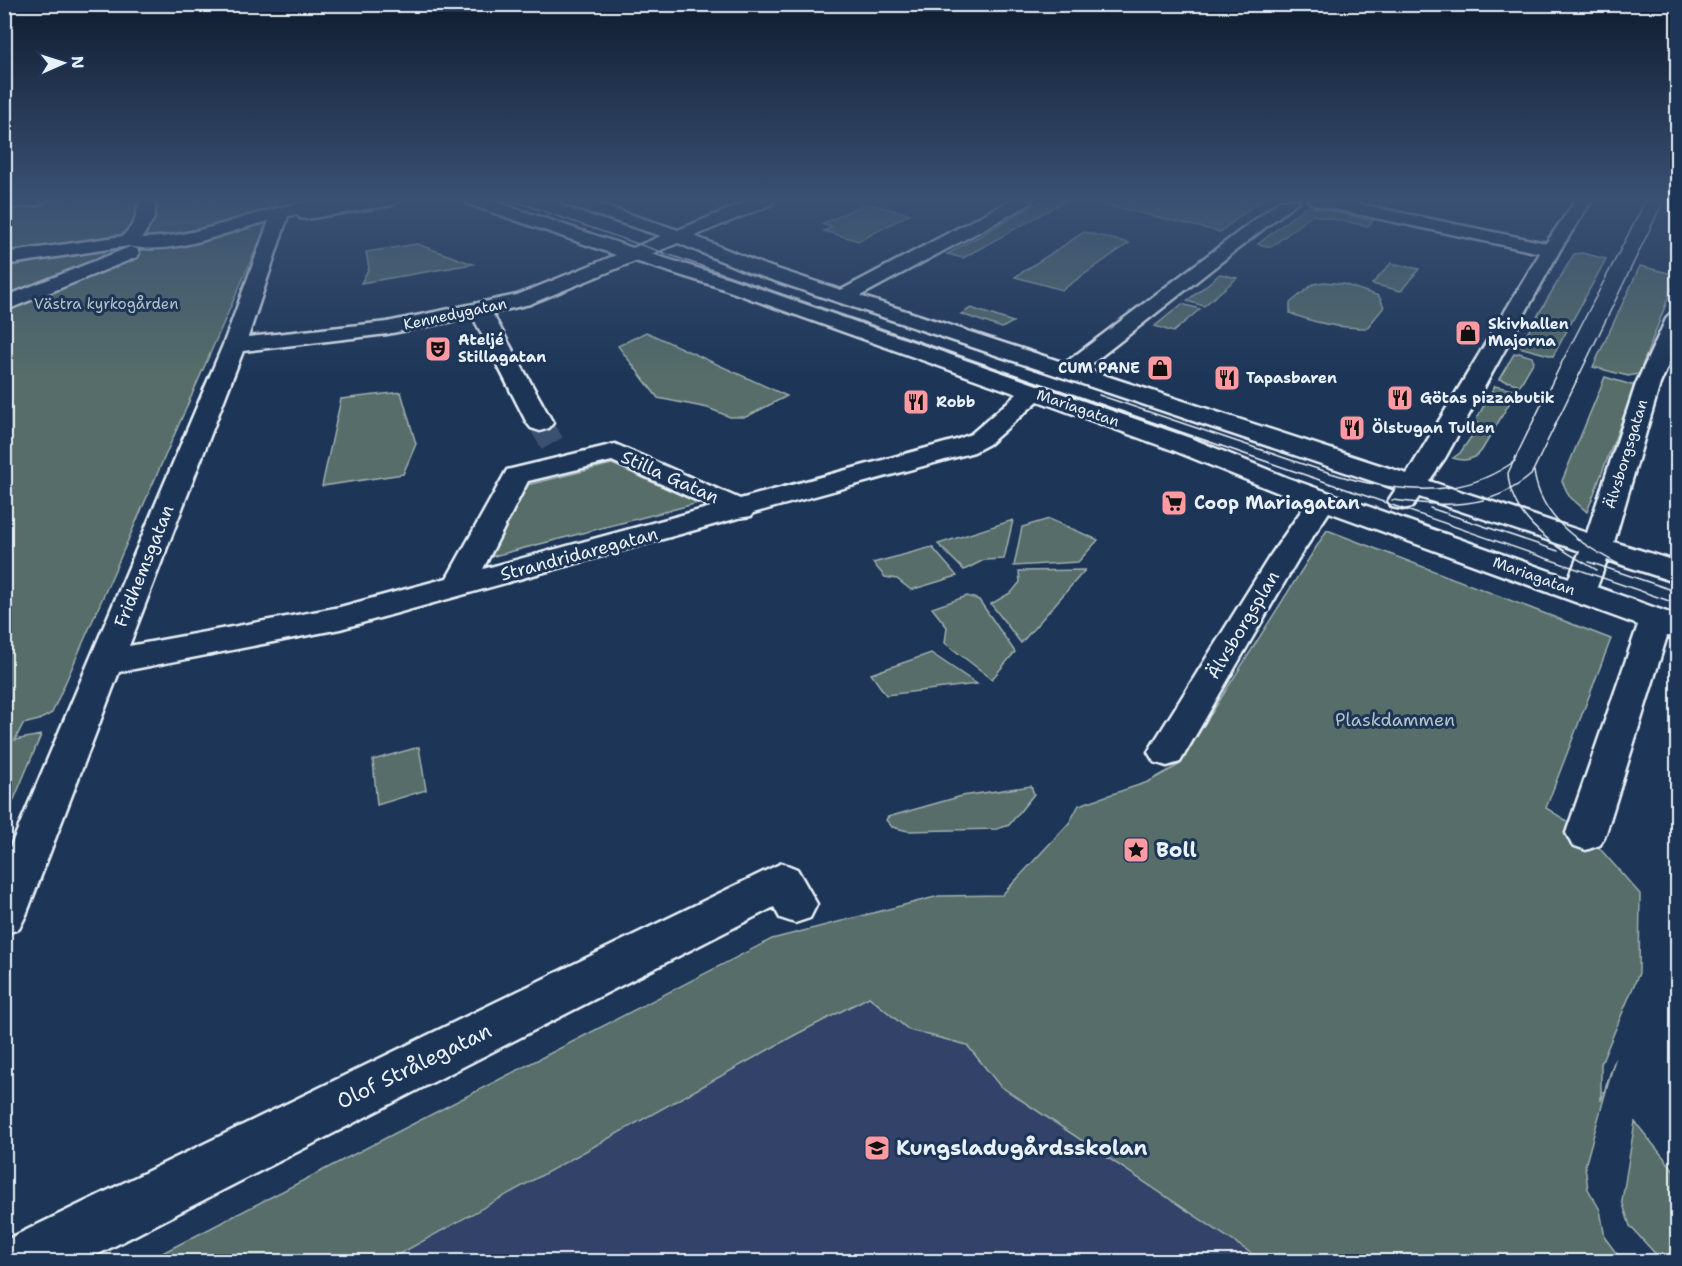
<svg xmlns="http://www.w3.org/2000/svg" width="1682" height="1266" font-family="'Shantell Sans',sans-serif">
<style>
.built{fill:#314367}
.green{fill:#566d69;stroke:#9fafb0;stroke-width:1.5}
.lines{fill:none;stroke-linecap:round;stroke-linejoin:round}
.minor-tunnel{stroke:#3b516f;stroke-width:24;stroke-dasharray:24 12;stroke-linecap:butt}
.minor-casing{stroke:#e8f1f8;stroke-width:5}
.minor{fill:#1d3557;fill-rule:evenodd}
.tram{stroke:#e8f1f8;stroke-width:1.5}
.labels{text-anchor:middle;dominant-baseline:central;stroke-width:6;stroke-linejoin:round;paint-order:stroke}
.far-park-label{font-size:15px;fill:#b5c3c6;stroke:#1d3557}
.far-street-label{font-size:15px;fill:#e8f1f8;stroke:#1d3557}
.far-poi-label{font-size:15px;font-weight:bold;fill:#e8f1f8;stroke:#1d3557;text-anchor:start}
.street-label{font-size:18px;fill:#e8f1f8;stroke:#1d3557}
.poi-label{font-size:18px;font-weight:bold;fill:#e8f1f8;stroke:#1d3557;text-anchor:start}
.park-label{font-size:18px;fill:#b5c3c6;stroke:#1d3557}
.near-poi-label{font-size:21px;font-weight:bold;fill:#e8f1f8;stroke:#1d3557;text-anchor:start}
.near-street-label{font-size:21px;fill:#e8f1f8;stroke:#1d3557}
</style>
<rect width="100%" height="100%" fill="#1d3557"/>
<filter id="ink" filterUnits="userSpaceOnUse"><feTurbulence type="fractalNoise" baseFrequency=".0167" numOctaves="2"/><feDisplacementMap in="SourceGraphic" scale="12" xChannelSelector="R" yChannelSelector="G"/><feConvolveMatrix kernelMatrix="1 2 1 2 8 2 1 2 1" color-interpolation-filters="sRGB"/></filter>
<g filter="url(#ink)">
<!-- built -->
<path class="built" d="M913,974L1325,1262H387L795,1035Z"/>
<!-- green -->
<path class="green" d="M5,200H278L274,208L258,213L254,226L267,224L52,713L39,720L23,724L15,740L41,735L5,821Z
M1044,200H1067L963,258L947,254Z
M1085,200H1261L1220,232Z
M866,203L910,214L859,241L824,231L832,227L822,224Z
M1305,207H1313L1373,221L1368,226L1312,215L1271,247L1258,244Z
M1084,232L1129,243L1062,290L1015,277Z
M417,244L473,264L361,283L369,268L366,252Z
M1582,253L1606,259L1553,356L1519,347L1574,254Z
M1391,263L1419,269L1401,291L1372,284Z
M1640,266L1677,275L1639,374L1628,376L1593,367Z
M1220,274L1237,278L1204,306L1187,301Z
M1324,282L1343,284L1379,296L1384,307L1367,328C1340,328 1316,324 1290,313V303L1313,284Z
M1182,304L1200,309L1173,332L1155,326Z
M971,308L1013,322L1002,328L961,314Z
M646,332L787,396L746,417H730L708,408L658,398L618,346Z
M1519,353L1532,357L1534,361L1482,450C1475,460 1465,462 1453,458L1460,453L1478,427L1477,418L1495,386L1513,390L1517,384L1499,379L1514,354Z
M1605,377L1635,386L1587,512L1569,496L1562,481Z
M401,392L416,444L403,474L322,486L341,399Z
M612,464L698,503L486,558L527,485Z
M1049,519L1098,540L1078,562L1014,566L1022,527Z
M1013,520L1004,559L984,560L964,570L938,544Z
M1327,530L1611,639L1546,808L1586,833L1640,894L1639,973L1601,1064V1101L1615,1059L1585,1166L1588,1189L1600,1210L1605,1238L1622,1261H1263L1000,1086L967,1045L909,1030L869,997L795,1035L387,1261L145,1262L772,939L939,896L1002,895L1069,823L1079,805L1148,782L1179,765Z
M932,547L957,576L911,590L897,579L885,577L873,563Z
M1085,570L1021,643L991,604L1012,592L1020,582L1019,571Z
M967,596L979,600L1015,652L992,679L945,643L947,627L932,608Z
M931,653L977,684L886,695L871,674Z
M419,747L426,790L377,805L373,760Z
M1031,786L1034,794L1009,825L997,829L908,831L892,827L886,820L888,817L962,796Z
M1635,1122L1677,1174V1261H1662L1630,1226L1622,1201Z"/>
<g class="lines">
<!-- minor-tunnel -->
<path class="minor-tunnel" d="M540,423L558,453"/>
<!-- minor casing -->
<g class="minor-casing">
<path id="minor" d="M4,200H46L38,205L4,208Z
M140,200H156L154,218L142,238C209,238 270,200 336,200L329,205L361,200H400L392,205L306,219L300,218L297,214L288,216L248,337L387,322L517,295L616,255L468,204L466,200H490L633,248L661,236L563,204L561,200H586L678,230L751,200H774L772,204L694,236L762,264L841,290L1011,200H1032L1030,204L860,296L1065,363L1281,200H1300L1085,369L1407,474L1540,253L1315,205L1307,200H1339L1546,243L1576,200H1592L1560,250L1445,458L1429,481L1587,533L1636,384L1667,317L1671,313L1678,311V343L1660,384L1614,542L1678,562V583L1607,560L1597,587L1678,616V639L1667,636L1606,833L1600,845L1586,850L1572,845L1566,833L1638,625L1329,512L1298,559L1180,762L1167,766L1154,762L1148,752L1154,742L1268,559L1306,504L1175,451L1038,401L989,444L974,452L753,513L751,516L738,518L340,629L119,672L26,915L19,929L4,934V862L223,345L269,221C223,232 176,256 128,246L4,265V253L123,236L134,223ZM678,243L748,272L1396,489L1388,501L1392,507L1402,509L1412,507L1419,497L1580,551L1569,578L1288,478L1193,439L729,278L651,254ZM635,261L715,286L1017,394L971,434L956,440L740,499L615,444L507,470L447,578L340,607L129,646L243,351L387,334L473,317L527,423L531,428L540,431L549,428L553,423L492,313L530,304ZM612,461L711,507L483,569L528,481Z
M130,247L137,249L139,253L137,257L4,311V297Z
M782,863L797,869L817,904L810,918L795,923L780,918L774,907L83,1262H4V1241Z"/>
</g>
<!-- minor -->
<use href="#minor" class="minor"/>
<!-- tram -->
<path class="tram" d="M511,200L1678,604
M1099,395C1148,412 1198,428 1247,445C1311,466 1383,498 1452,487C1475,484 1496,474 1515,461
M1534,471C1540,520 1583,546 1624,567
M1392,500C1444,506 1489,511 1531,475L1664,200
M1430,508L1558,551
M1589,562L1678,592
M1597,570C1558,548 1511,522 1508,473L1562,362L1646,200"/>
</g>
</g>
<!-- sky -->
<linearGradient id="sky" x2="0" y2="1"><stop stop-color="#101d30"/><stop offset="0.53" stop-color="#3a5174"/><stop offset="1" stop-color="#3a5174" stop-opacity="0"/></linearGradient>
<rect width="1682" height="377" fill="url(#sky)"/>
<!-- icons -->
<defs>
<g id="shop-square" transform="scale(1.35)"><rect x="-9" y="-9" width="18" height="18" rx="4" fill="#ff9aa2" stroke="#1d3557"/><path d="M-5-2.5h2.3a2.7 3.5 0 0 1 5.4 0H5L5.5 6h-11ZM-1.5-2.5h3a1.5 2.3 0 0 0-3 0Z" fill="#111"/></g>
<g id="theatre-square" transform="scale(1.35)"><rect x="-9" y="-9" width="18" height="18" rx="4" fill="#ff9aa2" stroke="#1d3557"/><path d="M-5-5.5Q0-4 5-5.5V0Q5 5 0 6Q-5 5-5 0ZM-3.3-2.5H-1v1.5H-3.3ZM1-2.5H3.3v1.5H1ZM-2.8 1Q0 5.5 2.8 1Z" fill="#111"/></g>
<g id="restaurant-square" transform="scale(1.35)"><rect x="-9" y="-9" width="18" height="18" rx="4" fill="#ff9aa2" stroke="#1d3557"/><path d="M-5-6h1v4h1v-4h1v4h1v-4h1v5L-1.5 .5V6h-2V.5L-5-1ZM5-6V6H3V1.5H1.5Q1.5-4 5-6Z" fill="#111"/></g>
<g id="supermarket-square" transform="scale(1.35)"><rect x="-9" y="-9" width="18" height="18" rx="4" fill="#ff9aa2" stroke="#1d3557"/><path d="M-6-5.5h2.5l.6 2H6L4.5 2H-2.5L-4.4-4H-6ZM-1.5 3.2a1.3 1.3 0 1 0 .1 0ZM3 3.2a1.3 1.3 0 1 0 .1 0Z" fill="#111"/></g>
<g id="sight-square" transform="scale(1.35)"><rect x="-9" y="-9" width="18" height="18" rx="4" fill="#ff9aa2" stroke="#1d3557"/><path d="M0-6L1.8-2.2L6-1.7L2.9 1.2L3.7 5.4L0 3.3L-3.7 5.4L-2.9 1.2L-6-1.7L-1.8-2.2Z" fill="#111"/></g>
<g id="school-square" transform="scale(1.35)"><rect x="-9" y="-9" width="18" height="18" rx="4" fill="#ff9aa2" stroke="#1d3557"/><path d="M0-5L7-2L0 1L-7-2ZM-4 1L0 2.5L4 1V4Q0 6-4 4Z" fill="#111"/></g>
</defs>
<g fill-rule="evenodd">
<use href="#shop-square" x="1468" y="333"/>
<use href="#theatre-square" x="438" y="349"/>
<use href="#shop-square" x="1160" y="368"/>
<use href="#restaurant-square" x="1227" y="378"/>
<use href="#restaurant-square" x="1400" y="398"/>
<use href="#restaurant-square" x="916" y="402"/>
<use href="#restaurant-square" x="1352" y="428"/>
<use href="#supermarket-square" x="1174" y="503"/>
<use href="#sight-square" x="1136" y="850"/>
<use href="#school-square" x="877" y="1148"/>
</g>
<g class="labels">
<!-- far-park labels -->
<g class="far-park-label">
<text x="106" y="304">Västra kyrkogården</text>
</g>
<!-- far-street labels -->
<g class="far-street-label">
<text transform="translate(455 314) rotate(-12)">Kennedygatan</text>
<text transform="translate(1078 408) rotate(19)">Mariagatan</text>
<text transform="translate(1626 454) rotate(-73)">Älvsborgsgatan</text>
<text transform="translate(1534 576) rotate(20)">Mariagatan</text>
</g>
<!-- far-poi labels -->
<g class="far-poi-label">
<text x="1488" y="324">Skivhallen<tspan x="1488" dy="17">Majorna</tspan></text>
<text x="458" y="340">Ateljé<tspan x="458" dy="17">Stillagatan</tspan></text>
<text x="1140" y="368" text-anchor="end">CUM PANE</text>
<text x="1246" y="378">Tapasbaren</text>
<text x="1420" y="398">Götas pizzabutik</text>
<text x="936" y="402">Robb</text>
<text x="1372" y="428">Ölstugan Tullen</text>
</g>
<!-- street labels -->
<g class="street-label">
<text transform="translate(670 477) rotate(24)">Stilla Gatan</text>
<text transform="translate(579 554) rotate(-15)">Strandridaregatan</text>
<text transform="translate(144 566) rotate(-68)">Fridhemsgatan</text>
<text transform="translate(1243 625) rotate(-59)">Älvsborgsplan</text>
</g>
<!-- poi labels -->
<g class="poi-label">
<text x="1194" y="503">Coop Mariagatan</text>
</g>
<!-- park labels -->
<g class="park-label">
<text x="1395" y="720">Plaskdammen</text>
</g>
<!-- near-poi labels -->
<g class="near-poi-label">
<text x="1156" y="850">Boll</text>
<text x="896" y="1148">Kungsladugårdsskolan</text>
</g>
<!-- near-street labels -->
<g class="near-street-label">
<text transform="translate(414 1066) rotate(-26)">Olof Strålegatan</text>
</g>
</g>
<!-- margin -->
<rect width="1682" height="1266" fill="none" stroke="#1d3557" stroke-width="24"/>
<rect x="12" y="12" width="1658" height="1242" fill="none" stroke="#e8f1f8" stroke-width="2" filter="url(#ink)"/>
<!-- north arrow -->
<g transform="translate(63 63) rotate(87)" stroke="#1d3557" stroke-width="4.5" paint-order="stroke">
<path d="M0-4.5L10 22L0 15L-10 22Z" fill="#e8f1f8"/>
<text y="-9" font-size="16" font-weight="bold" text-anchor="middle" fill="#e8f1f8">N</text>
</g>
</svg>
